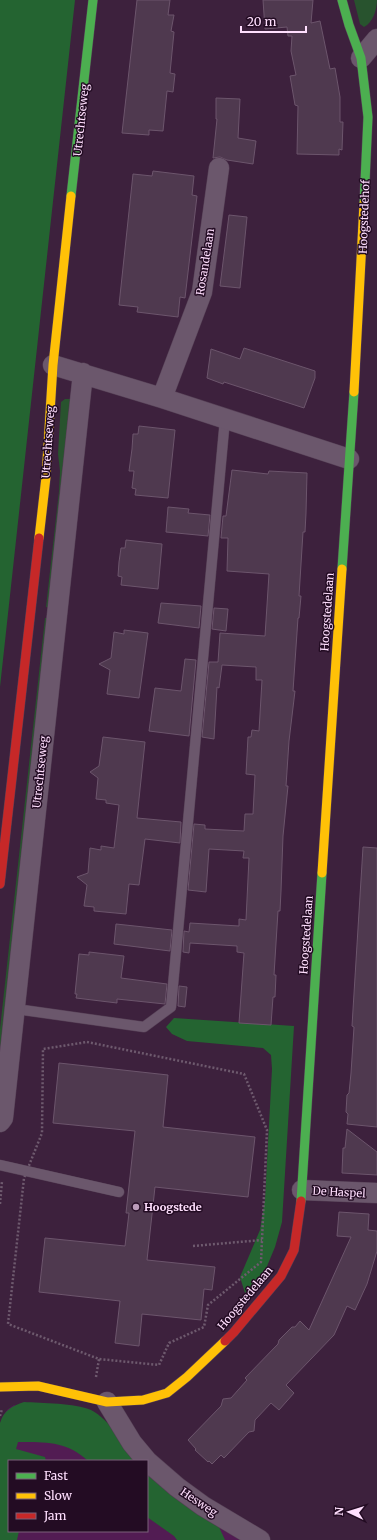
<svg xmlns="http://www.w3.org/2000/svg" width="377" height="1540" font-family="Merriweather,serif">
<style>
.built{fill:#521c53}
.green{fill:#28532e}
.forest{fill:#246431}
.building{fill:#4f394f;stroke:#6c556c}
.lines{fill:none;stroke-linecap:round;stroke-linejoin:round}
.lane-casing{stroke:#553f55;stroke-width:11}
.street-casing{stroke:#553f55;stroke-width:21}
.fast-casing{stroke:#553f55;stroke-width:10}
.slow-casing{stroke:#553f55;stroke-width:10}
.jam-casing{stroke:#553f55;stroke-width:10}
.path{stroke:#6e5a6e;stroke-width:2.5;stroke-dasharray:2 2;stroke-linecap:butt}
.lane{stroke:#6b576c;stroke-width:10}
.street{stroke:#6b576c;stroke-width:20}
.fast{stroke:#4caf50;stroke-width:9}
.slow{stroke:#ffc107;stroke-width:9}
.jam{stroke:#c62828;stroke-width:9}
.poi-dot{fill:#bb9cba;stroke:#230c23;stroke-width:1.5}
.labels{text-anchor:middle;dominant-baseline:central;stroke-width:3;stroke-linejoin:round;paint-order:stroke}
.street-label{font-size:11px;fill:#ffdffe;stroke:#230c23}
.poi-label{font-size:11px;font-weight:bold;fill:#ffdffe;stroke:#230c23;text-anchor:start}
</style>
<rect width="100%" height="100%" fill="#3d213d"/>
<!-- built -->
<path class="built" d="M14,1405L136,1461H9V1531H147V1474L243,1540H0L2,1417L8,1409Z"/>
<!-- green -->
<path class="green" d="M354,0H377C377,9 373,23 364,27L360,24Z
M65,399H72L50,608L46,607L59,491L60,471L58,454L61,402Z
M45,618H49L0,1066V1029Z"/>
<!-- forest -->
<path class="forest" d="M0,0H75L0,687Z
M174,1018L294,1026L282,1222L275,1247L265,1271L245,1293L240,1277L260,1230L265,1199L272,1069L271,1055L263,1048L187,1041L172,1034L166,1027Z
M24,1402C42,1403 75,1403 91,1410C110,1420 123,1444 136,1461H88C67,1441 45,1442 18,1442L16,1449L45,1457L46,1461H9V1531H19L17,1540H0V1423C4,1410 12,1406 24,1402Z
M147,1474L172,1496L219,1527L225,1540H177L174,1536L147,1517Z"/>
<!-- building -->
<path class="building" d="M137,0H170L168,15H174L171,31L174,32L170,73L175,74L173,92L167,91L163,131L149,130V135L122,133Z
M263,0H313L311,23L320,21L330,69L335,68L340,97V122H343L342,150L339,149V155L297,154L298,106L295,105L290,76L296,75L291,51L292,36H288L287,27L265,29Z
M216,98L240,99L238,138L256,141L253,164L227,160L220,157L213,158L217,119H216Z
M153,171L194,176L192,195L197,196L185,298L180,297L178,317L137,312L138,307L119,305L133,174L152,176Z
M229,215L247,217L240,288L220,286Z
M244,348L315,371V378L304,408L224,382L223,384L207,378L211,349L240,359Z
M139,426L175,430L168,498L135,495L136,489L132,488L134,471H129L132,449L133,434H138Z
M232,470L268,474L269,471L307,473L306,513L305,532H303L299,596H301L299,618H298L293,691H295L289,741L286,786H288L283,836L281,891L280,911H278L274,975H276L275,997H273L271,1025L239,1023L244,953L237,952V946L190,943L189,953L183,952L184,931L189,932L190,923L239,926V919L246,920L249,858H243L244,851L209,849L206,892L188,890L194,824L205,825V829L244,831L245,814H253L255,775L246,774L248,737H251L252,730L259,731L262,680H256V667L222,665L219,688L217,687L214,739L202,737L209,662H218L220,633L265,636L269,574L227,571L228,538H221L223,516H226Z
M168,507L189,509L188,513L210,515L208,536L166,532Z
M126,540L162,544L158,589L121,585L122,577L118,576L119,562L121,548H125Z
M161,603L201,606L199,628L158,623Z
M214,608L228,609L226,631L212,629Z
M124,630L148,633L139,698L107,694L110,670L99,664L111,658L114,632L124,634Z
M185,659L196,660L189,736L149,731L155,688L181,691Z
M103,737L145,742L137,818L181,822L180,843L145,839L139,885L129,884L126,914L94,911V907L84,906L87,885L77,877L88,873L90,848L101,850V846L114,848L119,805L106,803V800L96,799L98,778L90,772L99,766Z
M363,847L377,848V1127L347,1124L348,1114L346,1112L347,1095L349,1093L351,1073L354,1027L352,1026Z
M116,924L172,930L170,951L114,944Z
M89,952L124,956L121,978L167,984L165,1004L117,999V1003L76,998L77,994H75L79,954L89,955Z
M179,986L187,987L185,1007L178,1006Z
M59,1063L168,1075L163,1127L255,1137L248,1197L155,1187L147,1260L215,1267L212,1290L204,1289L201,1320L142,1314L139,1346L115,1343L120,1301L39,1292L45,1238L125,1246L129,1213H126L135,1131L53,1123Z
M347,1129L377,1152V1175L342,1173L343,1148H345Z
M339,1212L369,1214L368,1230L377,1231V1251L367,1284L355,1310L347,1306L334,1335L286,1385L294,1393L279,1410L271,1403L255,1420L254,1431L249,1432L224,1458L221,1455L212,1464L209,1461L208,1462L195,1450L196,1449L188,1440L221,1406L223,1399L231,1398L247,1380L245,1378L278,1344L279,1340L292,1327H295L300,1321L309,1330L351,1237L337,1236Z"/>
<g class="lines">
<!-- lane casing -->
<g class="lane-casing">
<path id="lane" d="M23,1010L144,1027L171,1007L225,419
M0,1165L119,1192"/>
</g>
<!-- street casing -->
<g class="street-casing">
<path id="street" d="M361,58L377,39
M53,365L162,398L349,459
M162,398L202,292L219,168
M0,1122L3,1118L83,373
M302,1190L377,1193
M107,1402L132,1443L147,1461
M147,1461L177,1487L203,1506L260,1540"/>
</g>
<!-- fast casing -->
<g class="fast-casing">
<path id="fast" d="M342,0L349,25L361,58L368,117L364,203
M71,196L93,0
M342,569L354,392
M301,1201L322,873"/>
</g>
<!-- slow casing -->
<g class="slow-casing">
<path id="slow" d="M354,392L364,203
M39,538L46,477L53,365L71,196
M322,873L342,569
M0,1387L38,1386L107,1402L143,1400L167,1393L187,1377L225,1341"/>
</g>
<!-- jam casing -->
<g class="jam-casing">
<path id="jam" d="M0,884L39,538
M225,1341L234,1332L281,1276L294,1250L301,1201"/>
</g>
<!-- path -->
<path class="path" d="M87,1042L244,1074L267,1130L261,1262L208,1305L204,1327L169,1343L159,1365L99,1359L8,1324L24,1178L42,1133L43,1049Z
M0,1204L2,1181
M193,1246L262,1240
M96,1377L99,1359
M0,1416L2,1409"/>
<!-- lane -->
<use href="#lane" class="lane"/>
<!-- street -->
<use href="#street" class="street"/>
<!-- fast -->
<use href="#fast" class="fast"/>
<!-- slow -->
<use href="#slow" class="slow"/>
<!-- jam -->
<use href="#jam" class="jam"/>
</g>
<!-- markers -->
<circle class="poi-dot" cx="136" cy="1207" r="4"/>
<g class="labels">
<!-- street labels -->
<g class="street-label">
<text transform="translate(81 120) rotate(-84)">Utrechtseweg</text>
<text transform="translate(364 217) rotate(-88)">Hoogstedehof</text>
<text transform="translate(205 262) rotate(-81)">Rosandelaan</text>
<text transform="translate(48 442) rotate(-86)">Utrechtseweg</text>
<text transform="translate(327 612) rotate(-86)">Hoogstedelaan</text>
<text transform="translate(40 772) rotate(-84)">Utrechtseweg</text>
<text transform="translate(306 935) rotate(-86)">Hoogstedelaan</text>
<text transform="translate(339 1192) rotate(3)">De Haspel</text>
<text transform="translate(245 1298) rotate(-50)">Hoogstedelaan</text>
<text transform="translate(199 1502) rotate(34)">Hesweg</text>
</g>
<!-- poi labels -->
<g class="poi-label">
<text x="144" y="1207">Hoogstede</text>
</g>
</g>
<!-- legend -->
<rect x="8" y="1460" width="140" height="72" fill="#230c23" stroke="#7b607b"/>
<rect x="16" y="1473" width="20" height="6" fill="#4caf50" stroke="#7b607b"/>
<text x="44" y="1480" font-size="12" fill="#ffdffe">Fast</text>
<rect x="16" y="1493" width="20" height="6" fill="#ffc107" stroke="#7b607b"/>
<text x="44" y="1500" font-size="12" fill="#ffdffe">Slow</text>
<rect x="16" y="1513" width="20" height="6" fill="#c62828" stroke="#7b607b"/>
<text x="44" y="1520" font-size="12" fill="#ffdffe">Jam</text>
<!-- north arrow -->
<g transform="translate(349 1512) rotate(274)" stroke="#230c23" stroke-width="3" paint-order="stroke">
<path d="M0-3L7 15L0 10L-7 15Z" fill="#ffdffe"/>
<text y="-6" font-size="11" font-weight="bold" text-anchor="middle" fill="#ffdffe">N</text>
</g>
<!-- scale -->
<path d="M241 26v6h65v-6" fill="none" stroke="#ffdffe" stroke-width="2"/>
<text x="247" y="26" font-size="12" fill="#ffdffe" stroke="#230c23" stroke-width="3" paint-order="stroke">20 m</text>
</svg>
